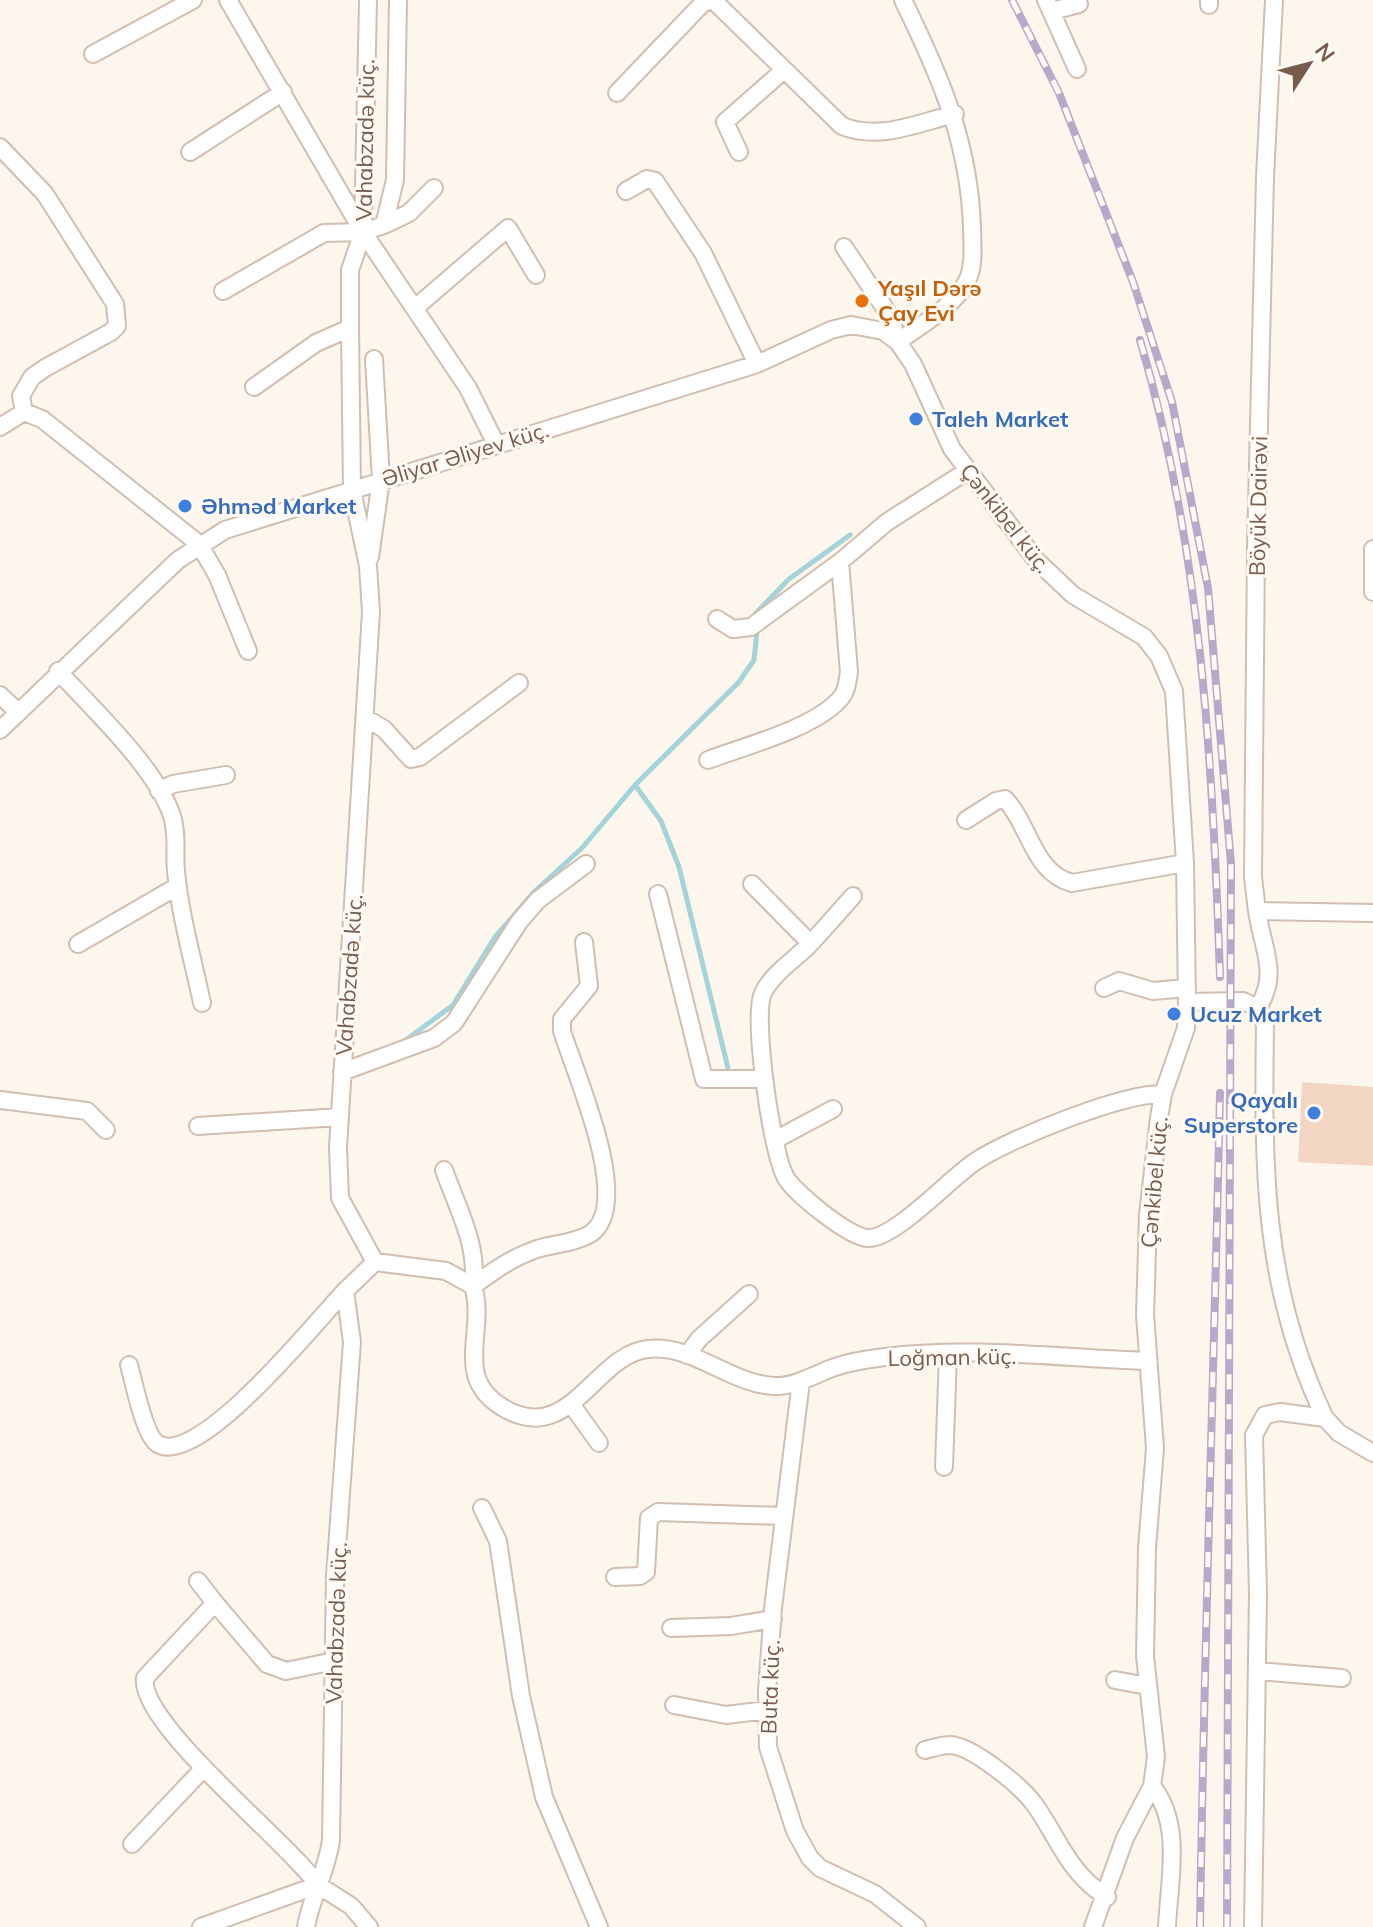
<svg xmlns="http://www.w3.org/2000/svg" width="1373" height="1927" font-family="Mulish,sans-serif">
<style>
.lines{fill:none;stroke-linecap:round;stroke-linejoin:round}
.stream{stroke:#a5d3da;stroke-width:5}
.building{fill:#f3d5c3}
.street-casing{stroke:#d1beb0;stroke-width:20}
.street{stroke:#fff;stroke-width:16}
.rail-casing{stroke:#b9a8c9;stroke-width:8}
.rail{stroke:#fffaf3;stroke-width:5;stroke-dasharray:15;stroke-linecap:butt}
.food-dot{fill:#e8710a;stroke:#fffaf3;stroke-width:3}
.shop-dot{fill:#3f7fe0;stroke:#fffaf3;stroke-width:3}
.labels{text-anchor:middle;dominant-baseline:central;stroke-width:6;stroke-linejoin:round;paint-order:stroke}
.street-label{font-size:22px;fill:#7a5c4d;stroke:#fffaf3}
.food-label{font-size:22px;font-weight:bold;fill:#c56008;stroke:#fffaf3;text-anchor:start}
.shop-label{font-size:22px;font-weight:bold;fill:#366cbe;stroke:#fffaf3;text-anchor:start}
</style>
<rect width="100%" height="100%" fill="#fdf6ec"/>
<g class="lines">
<!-- stream -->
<path class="stream" d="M756,613L789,579L850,535
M635,785L661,821L679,867L728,1068
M406,1040L453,1005L495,937L534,892L582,848L635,785L739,682L754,660L757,631"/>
</g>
<!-- building -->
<path class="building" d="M1302,1082L1373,1087V1166L1298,1162Z"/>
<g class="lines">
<!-- street casing -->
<g class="street-casing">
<path id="street" d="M228,0L363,232L468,388L496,444
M713,0L842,126C880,141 917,123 955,114
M1046,0L1077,69
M1209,5V0
M1052,11L1079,4
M93,54L193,0
M617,93L702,4L711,0
M0,147L45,194L115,304L117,326L111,332L45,368L32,377L21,396L24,412
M190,152L283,92
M739,152L725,122L784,70
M626,191L647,179L655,181L703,253L757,364
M384,225L409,213L434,188
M844,247L890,316L898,342
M223,291L324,233L363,232L384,225L395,180L398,0
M415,308L508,228L536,275
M898,342C920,325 954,307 967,281C975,265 972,244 972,227C969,141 940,76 903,0
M254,387L316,343L350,328
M0,427L24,412L42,419L199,544L217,575L248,651
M1373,549V592
M370,557L381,480L374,359
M717,619L733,629L751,627L840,562
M58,671C92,708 157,769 172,816C178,835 174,852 176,871C180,915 193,960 202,1003
M0,695L18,712
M367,719L384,729L411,759L420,757L519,683
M0,730L178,560L225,530L757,364L831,330L851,325L883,331L898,342L913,364L952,449L1036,560L1073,595L1144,637L1159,656L1174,691L1185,863L1187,1002L1186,1028L1163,1094L1159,1118L1148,1215L1145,1315L1155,1448L1147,1548L1145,1656L1156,1757L1152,1786L1125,1838L1093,1927
M708,760C745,746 812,729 839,700C847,692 847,683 849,672L840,562L887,522L967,471
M159,791L173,784L226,775
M966,820L996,801L1005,799C1030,825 1033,873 1072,883L1185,863
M752,884L810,943
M658,894L704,1079H764
M853,896C839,912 824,929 809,945C794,960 772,974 763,993C752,1017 772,1155 786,1178C796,1194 850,1238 868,1238C895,1239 951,1177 976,1161C1011,1138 1123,1093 1163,1094
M1257,911L1373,913
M78,944L178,886
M1104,988L1119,981L1153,991L1187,988
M1187,1002L1243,1001L1258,1008
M1258,1008C1277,976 1266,956 1259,922C1256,908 1255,892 1253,877L1256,548L1265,177L1274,0
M1258,1008L1265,1025C1263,1167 1262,1287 1325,1418L1339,1433L1373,1453
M342,1072L434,1038L454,1023L519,922L538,900L586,864
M0,1100L87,1111L106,1130
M198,1126L340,1117
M775,1140L833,1109
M444,1170C457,1207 479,1246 473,1286
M375,1262L446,1271L473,1286C487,1331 452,1376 502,1407C569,1449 595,1354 648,1349C693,1344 730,1384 774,1386C794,1387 814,1375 832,1368C849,1362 867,1359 885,1357C970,1346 1060,1358 1146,1361
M473,1286C493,1271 513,1257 537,1249C553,1244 575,1243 590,1234C635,1205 574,1071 562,1031V1019L589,986L584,942
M687,1355L699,1339L749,1294
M129,1365C134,1382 144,1436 158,1444C199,1468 318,1319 345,1291
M801,1381L773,1608L767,1691L768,1747L795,1831L810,1858L820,1868L875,1894L917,1927
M571,1404L599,1443
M944,1467L948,1353
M482,1508L498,1541L521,1696L544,1797L599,1927
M615,1577L640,1576L646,1572L649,1518L658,1512L782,1516
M198,1581L215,1603
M671,1628L731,1626L773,1619
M1257,1671L1342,1678
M1115,1680L1147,1686
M674,1705L726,1715L767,1710
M925,1750C933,1748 942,1745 950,1745C973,1746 1022,1787 1035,1805C1059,1839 1069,1874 1107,1897
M1152,1786C1183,1824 1169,1881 1167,1927
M132,1844L203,1769
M318,1885C288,1842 138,1723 145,1678L215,1603L267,1664L286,1671L334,1661
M201,1927L318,1885L351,1906L369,1927
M306,1927C311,1897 327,1871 331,1840L335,1576L352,1342L345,1291L375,1262L340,1198L338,1147L371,612L368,566L352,490L350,328V270L363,232L368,0
M1253,1927L1258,1594L1254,1435L1265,1415L1280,1412L1325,1418"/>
</g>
<!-- street -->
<use href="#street" class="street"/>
<!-- rail casing -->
<g class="rail-casing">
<path id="rail" d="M1012,0L1059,93L1133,282L1172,402L1208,588L1231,864L1227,1927
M1140,340C1201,547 1213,764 1220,977
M1200,1927C1204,1649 1214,1371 1220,1093"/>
</g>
<!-- rail -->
<use href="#rail" class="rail"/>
</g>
<!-- markers -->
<circle class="food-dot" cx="862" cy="301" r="8"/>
<g class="shop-dot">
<circle cx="916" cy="419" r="8"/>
<circle cx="185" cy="506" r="8"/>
<circle cx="1174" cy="1014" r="8"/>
<circle cx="1314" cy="1113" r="8"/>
</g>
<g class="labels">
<!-- street labels -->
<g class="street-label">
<text transform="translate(365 140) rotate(-89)">Vahabzadə küç.</text>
<text transform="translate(465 454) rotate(-17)">Əliyar Əliyev küç.</text>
<text transform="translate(1258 506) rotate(-89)">Böyük Dairəvi</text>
<text transform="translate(1006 518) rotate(52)">Çənkibel küç.</text>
<text transform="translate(349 975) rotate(-86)">Vahabzadə küç.</text>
<text transform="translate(1154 1182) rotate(-85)">Çənkibel küç.</text>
<text transform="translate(952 1357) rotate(-1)">Loğman küç.</text>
<text transform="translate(336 1623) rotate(-88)">Vahabzadə küç.</text>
<text transform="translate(770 1687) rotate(-88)">Buta küç.</text>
</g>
<!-- food labels -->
<g class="food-label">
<text x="878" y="288">Yaşıl Dərə<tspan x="878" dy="25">Çay Evi</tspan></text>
</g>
<!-- shop labels -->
<g class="shop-label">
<text x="932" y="419">Taleh Market</text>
<text x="201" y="506">Əhməd Market</text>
<text x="1190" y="1014">Ucuz Market</text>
<text x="1298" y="1100" text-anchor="end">Qayalı<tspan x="1298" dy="25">Superstore</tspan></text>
</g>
</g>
<!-- north arrow -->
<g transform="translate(1309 64) rotate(54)" stroke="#fffaf3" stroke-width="6" paint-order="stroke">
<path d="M0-6L14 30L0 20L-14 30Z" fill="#7a5c4d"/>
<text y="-12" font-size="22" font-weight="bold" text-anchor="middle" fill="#7a5c4d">N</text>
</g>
</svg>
